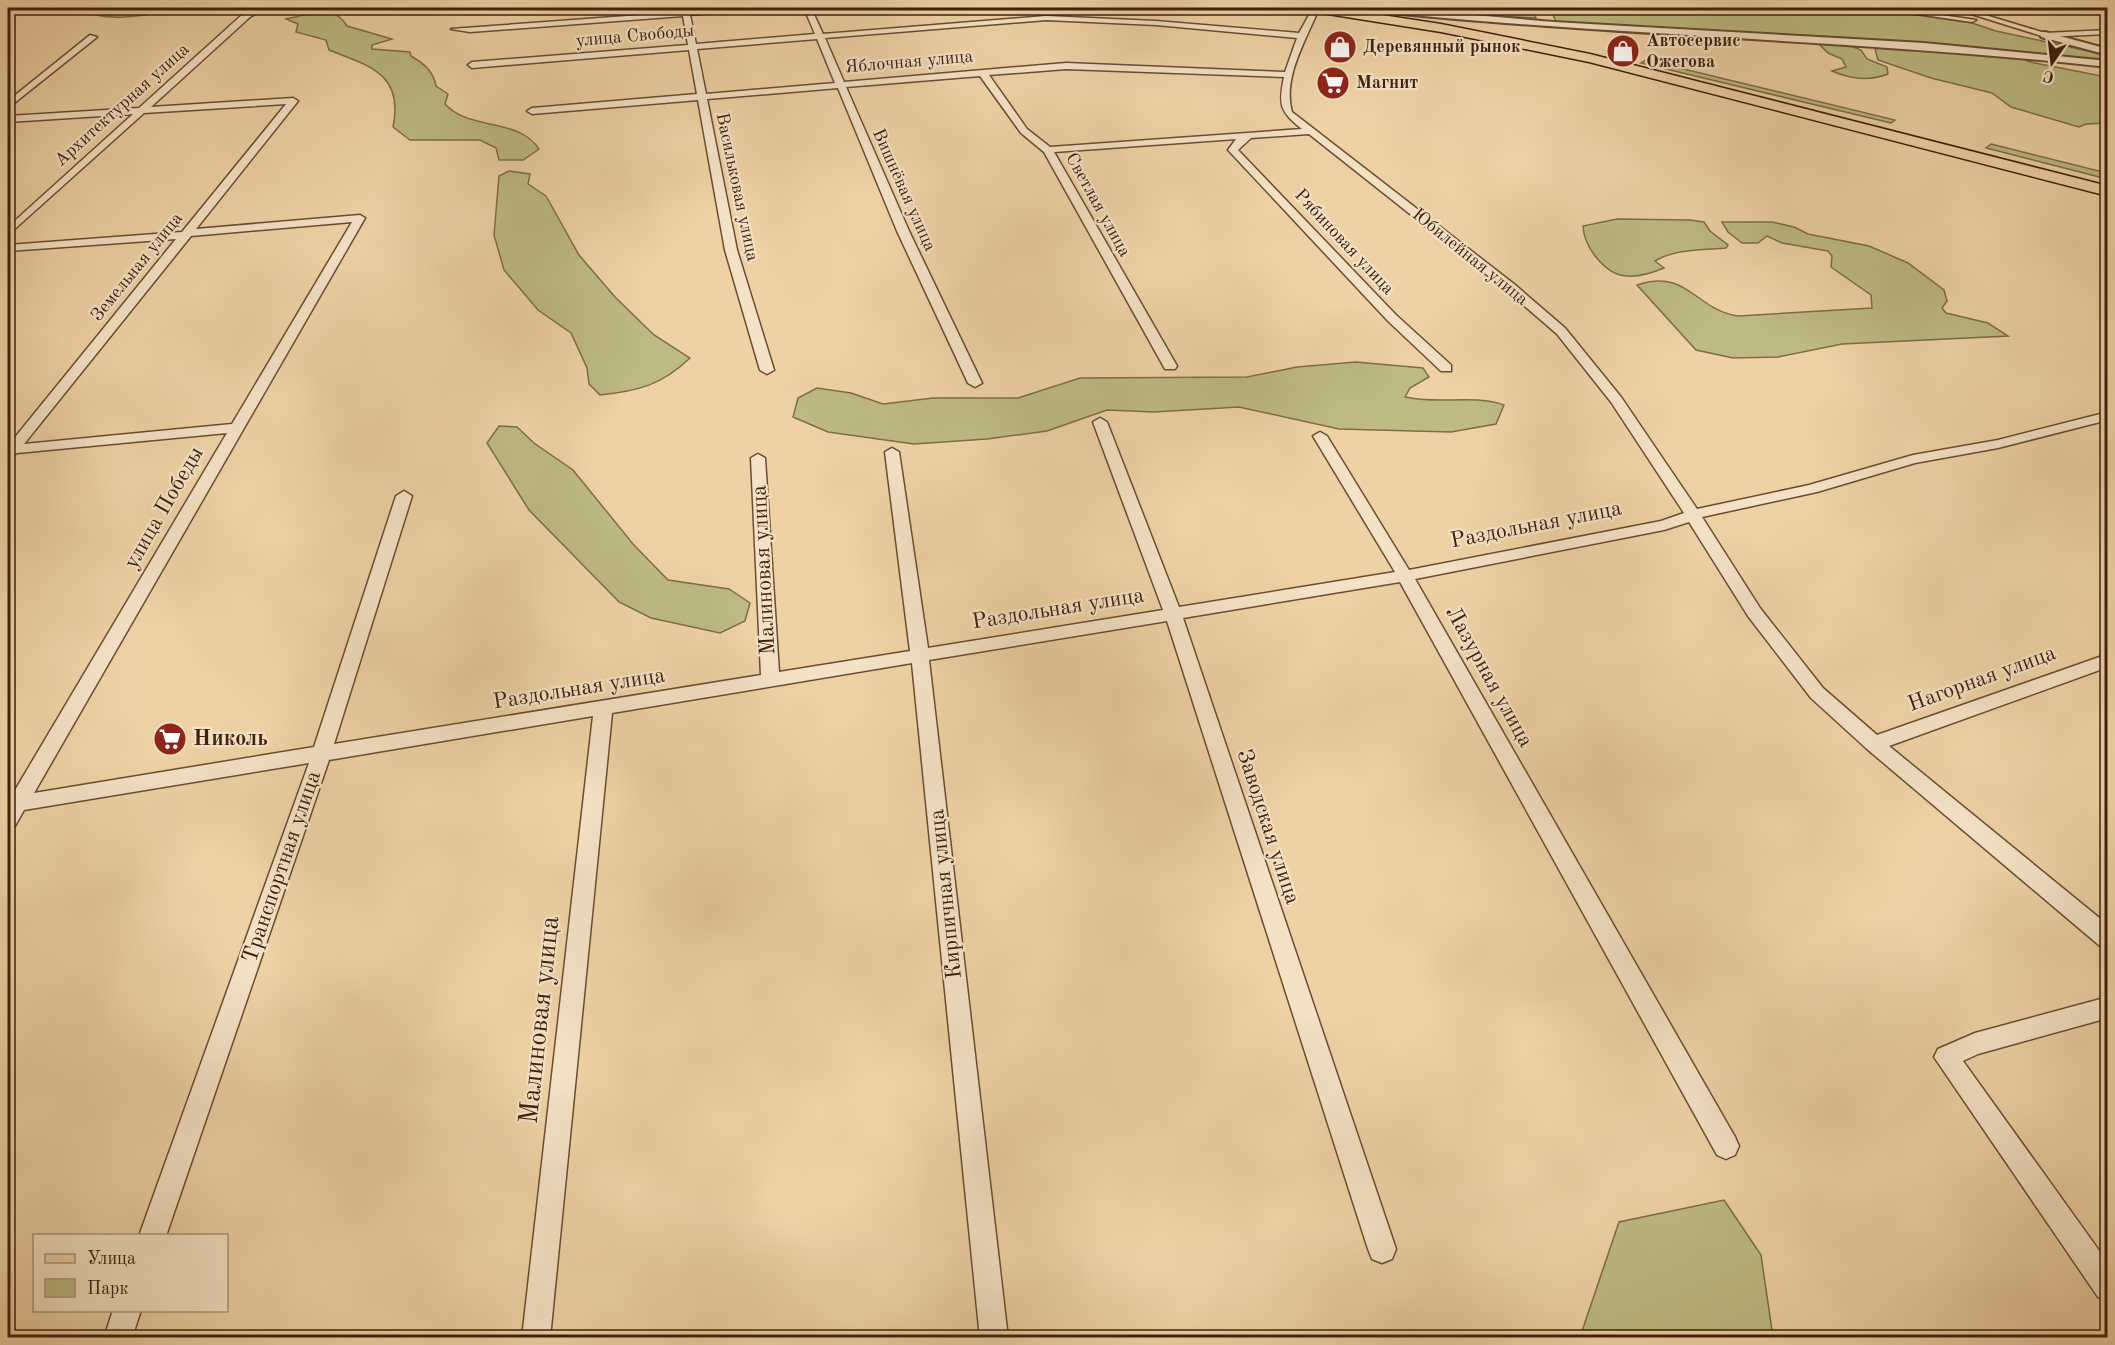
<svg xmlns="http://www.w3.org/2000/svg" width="2115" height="1345" font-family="'Old Standard TT',serif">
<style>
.green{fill:#bdba83;stroke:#7e6d48;stroke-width:1.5}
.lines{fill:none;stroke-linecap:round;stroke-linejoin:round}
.minor-casing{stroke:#6b4c32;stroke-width:3}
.tertiary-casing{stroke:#6b4c32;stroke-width:4}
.primary-casing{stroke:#3f200c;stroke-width:3}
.minor{fill:#f4e2c5;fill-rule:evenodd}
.tertiary{fill:#f4e2c5;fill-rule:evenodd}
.primary{fill:#eed2a6;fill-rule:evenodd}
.labels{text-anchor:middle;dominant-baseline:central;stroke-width:4.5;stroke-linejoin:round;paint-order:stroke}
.far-street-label{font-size:18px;fill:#3f200c;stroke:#f4e2c5}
.far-poi-label{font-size:18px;font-weight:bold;fill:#3f200c;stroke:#f4e2c5;text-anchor:start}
.street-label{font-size:22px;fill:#3f200c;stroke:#f4e2c5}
.poi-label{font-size:22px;font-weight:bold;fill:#3f200c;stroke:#f4e2c5;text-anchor:start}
.near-street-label{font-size:27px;fill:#3f200c;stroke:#f4e2c5}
</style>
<rect width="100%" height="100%" fill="#eed2a6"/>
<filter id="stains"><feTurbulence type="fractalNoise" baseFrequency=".00333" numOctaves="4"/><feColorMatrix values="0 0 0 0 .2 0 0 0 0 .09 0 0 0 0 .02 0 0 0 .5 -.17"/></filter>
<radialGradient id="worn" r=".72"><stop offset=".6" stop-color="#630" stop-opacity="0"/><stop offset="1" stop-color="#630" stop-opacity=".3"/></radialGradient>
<!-- green -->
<path class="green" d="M79,8H192C159,11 109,27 79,8Z
M307,8C323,7 338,12 347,26L392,39L372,45V49L410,52L411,56C424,64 433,70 436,86L448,94L445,104C469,131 518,117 539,149L523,160H499L496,148L480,140H410L393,127C404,74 370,66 329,50L326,40L296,32L298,24L286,19L309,14Z
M1444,8H1531L1536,18L1465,15Z
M1545,8H1869L1972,23L1996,31L2107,55V62C1927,37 1745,33 1563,24L1556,21L1551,11Z
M1819,44L1851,46L1861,50L1867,59L1887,67L1888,74C1870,81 1850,79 1832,71L1846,67L1842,59L1828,53Z
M1885,47L2028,58L2027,61L2035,63L2107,77V123L2086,124L2079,127L2011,107L1992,93L1931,78L1878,60L1875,49Z
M1646,60L1895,120L1891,123L1641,63Z
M1991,144L2107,173V179L1986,148Z
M509,171L530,174L528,184L546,196L579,255L615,297L654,335L690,358C662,385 638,391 600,395L589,384L587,368L571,333L538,310L504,270L494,235L499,176Z
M1617,219L1690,220L1704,222L1710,231L1728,245L1726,248C1704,250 1674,249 1655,261L1664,268C1652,273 1640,277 1627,276C1605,275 1584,247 1583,226Z
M1722,222H1772L1794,227L1808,234L1869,246L1908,263L1944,290L1947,301L1942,308L1946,313L1988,323L2008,336L1842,344L1778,357L1733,358L1696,350L1637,285C1688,268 1695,310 1738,316L1872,308L1871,295L1831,267L1832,256L1828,251L1782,243L1767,236L1758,243H1742L1728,232Z
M1356,362L1423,368L1429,377L1410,388L1405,397C1438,405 1473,394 1504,405L1496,424L1451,432L1339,429L1239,407L1154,412L1107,410L1047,431L987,439L914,444L828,432L793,417L798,398L817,388L851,393L883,404L933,398H1018L1080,378L1247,377L1297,367Z
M499,426L517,427L534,443L573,470L633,544L668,580L729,589L750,603L745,621L720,633L651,618L619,602L529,510L487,443Z
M1724,1200L1761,1255L1773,1337H1580L1619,1222Z"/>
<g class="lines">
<!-- minor casing -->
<g class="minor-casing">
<path id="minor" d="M257,8H266L250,17L151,107L293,98L298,101L196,229L360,215L365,218L34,793L314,747L396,496L404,491L412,496L334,744L761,675L751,458L758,454L765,458L779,672L910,651L885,452L892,448L899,452L928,648L1163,610L1093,422L1100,418L1107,422L1179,607L1395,572L1313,436L1320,432L1327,436L1409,570L1661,521L1684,513L1611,402L1557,334L1506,290L1309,134L1251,138L1238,150L1396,315L1451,365V371H1441L1388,321L1230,152L1228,150L1236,139L1054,152L1177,366L1175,369H1165L1044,152L1021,133L980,76L846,87L909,231L982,383L975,387L968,383L897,231L838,88L707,99L737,250L774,370L767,374L760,370L725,250L698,100L532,114L527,111L532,108L697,94L689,50L472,68L468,65L472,62L688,45L683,16L470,32L451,29L682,12V8H688L689,11L762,8L690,15L696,44L815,34L804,8H811L823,34L1046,16L1156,21L1299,33L1313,8H1319C1307,39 1282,77 1292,112L1514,284L1565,328L1621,397L1697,509L1809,485L1913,455L1998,440L2108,412V420L1998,448L1915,463L1817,492L1702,517L1760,608L1823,688L1877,735L2108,654V667L1889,746L2108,925V948L2100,946L1867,749L1811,698L1748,616L1689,522L1664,530L1415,579L1735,1137L1739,1146L1735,1155L1726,1159L1717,1155L1400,582L1183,618L1396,1249L1392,1259L1382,1263L1372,1259L1368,1249L1167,621L929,660L1008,1338H980L912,663L612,713L550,1338H522L593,716L329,760L166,1236H139L309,763L24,810L15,826L8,828V797H11L227,433L17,453L8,459V446L176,239L8,251V245L182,232L286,104L144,113L8,235V227L133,114L8,122V116L139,108L244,13ZM1046,20L1156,25L1297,38L1285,72L1066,63L844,82L825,38ZM817,39L835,83L706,94L697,49ZM1066,69L1284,77C1278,106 1280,111 1302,129L1050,147L1027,129L989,75ZM352,222L232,424L24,444L191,236Z
M1875,8H1893L1976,20L1972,22Z
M1952,8H1962L2045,33L2108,30V34L2045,37Z
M2084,8L2108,11V16L2085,10Z
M90,35L97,37L8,108V101Z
M2108,997V1018L1978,1054L1963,1061L2108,1263V1301L2098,1297L1934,1057L1938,1049L1975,1033Z
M113,1310H141L132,1338H104Z"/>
</g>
<!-- tertiary casing -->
<g class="tertiary-casing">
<path id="tertiary" d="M1365,8H1393L1554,22L1924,43L2108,61V67C1862,40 1615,36 1370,11Z
M2045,32L2108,49V55L2041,37V33Z"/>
</g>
<!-- primary casing -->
<g class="primary-casing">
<path id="primary" d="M1309,8H1336L1441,24L1590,54L2108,186V196L1589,62L1441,32L1315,12Z"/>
</g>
<!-- minor -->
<use href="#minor" class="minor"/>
<!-- tertiary -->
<use href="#tertiary" class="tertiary"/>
<!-- primary -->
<use href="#primary" class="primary"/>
</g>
<!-- icons -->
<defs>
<g id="shop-disc" transform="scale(1.725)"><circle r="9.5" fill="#8f2418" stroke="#f4e2c5"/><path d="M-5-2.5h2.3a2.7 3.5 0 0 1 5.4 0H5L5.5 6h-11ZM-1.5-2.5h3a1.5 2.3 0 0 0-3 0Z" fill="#fff"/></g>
<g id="supermarket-disc" transform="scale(1.725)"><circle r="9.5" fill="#8f2418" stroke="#f4e2c5"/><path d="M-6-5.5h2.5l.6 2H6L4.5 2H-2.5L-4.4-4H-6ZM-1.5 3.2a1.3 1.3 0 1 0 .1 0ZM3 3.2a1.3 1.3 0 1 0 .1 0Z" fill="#fff"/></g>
</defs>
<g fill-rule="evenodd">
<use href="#shop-disc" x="1340" y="47"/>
<use href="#shop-disc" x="1623" y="51"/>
<use href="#supermarket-disc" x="1333" y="83"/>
<use href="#supermarket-disc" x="170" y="739"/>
</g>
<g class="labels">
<!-- far-street labels -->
<g class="far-street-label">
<text transform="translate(635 36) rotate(-5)">улица Свободы</text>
<text transform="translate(909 62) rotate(-5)">Яблочная улица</text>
<text transform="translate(122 105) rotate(-42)">Архитектурная улица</text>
<text transform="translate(737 187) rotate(78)">Васильковая улица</text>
<text transform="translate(904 190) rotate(66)">Вишнёвая улица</text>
<text transform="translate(1098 205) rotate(61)">Светлая улица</text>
<text transform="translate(1344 242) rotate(47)">Рябиновая улица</text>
<text transform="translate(1470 257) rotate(39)">Юбилейная улица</text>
<text transform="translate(137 267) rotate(-51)">Земельная улица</text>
</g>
<!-- far-poi labels -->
<g class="far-poi-label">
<text x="1646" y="41">Автосервис<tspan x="1646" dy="21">Ожегова</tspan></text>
<text x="1363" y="47">Деревянный рынок</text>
<text x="1356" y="83">Магнит</text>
</g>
<!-- street labels -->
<g class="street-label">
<text transform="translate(164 508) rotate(-60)">улица Победы</text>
<text transform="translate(1536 525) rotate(-11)">Раздольная улица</text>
<text transform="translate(764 570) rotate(-93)">Малиновая улица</text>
<text transform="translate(1058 609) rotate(-9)">Раздольная улица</text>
<text transform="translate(1489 677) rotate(61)">Лазурная улица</text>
<text transform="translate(1982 679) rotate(-20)">Нагорная улица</text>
<text transform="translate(579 689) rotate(-9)">Раздольная улица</text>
<text transform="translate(1268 827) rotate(72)">Заводская улица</text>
<text transform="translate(282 867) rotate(-71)">Транспортная улица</text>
<text transform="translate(946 894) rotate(-96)">Кирпичная улица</text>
</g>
<!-- poi labels -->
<g class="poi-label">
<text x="193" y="739">Николь</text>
</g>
<!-- near-street labels -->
<g class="near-street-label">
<text transform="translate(540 1020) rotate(-84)">Малиновая улица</text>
</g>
</g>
<!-- margin -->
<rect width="2115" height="1345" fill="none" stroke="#eed2a6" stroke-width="30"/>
<rect x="9" y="9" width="2097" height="1327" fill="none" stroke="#3f200c" stroke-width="3"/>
<rect x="15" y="15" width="2085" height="1315" fill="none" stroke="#3f200c" stroke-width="1.5"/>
<!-- legend -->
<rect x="33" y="1234" width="195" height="78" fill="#f4e2c5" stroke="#ac947b" stroke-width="1.5"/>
<rect x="45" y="1254" width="30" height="9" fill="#eed2a6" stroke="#ac947b" stroke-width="1.5"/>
<text x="87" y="1264" font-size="18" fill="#3f200c">Улица</text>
<rect x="45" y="1279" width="30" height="18" fill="#bdba83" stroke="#ac947b" stroke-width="1.5"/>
<text x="87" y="1294" font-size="18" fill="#3f200c">Парк</text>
<!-- north arrow -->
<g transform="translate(2052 63) rotate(194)" stroke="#f4e2c5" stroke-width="4.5" paint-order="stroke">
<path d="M0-4.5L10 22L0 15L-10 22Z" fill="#3f200c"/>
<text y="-9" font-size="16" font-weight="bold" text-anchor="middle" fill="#3f200c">С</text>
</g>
<rect width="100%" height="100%" filter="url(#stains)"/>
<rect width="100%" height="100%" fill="url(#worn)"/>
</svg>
